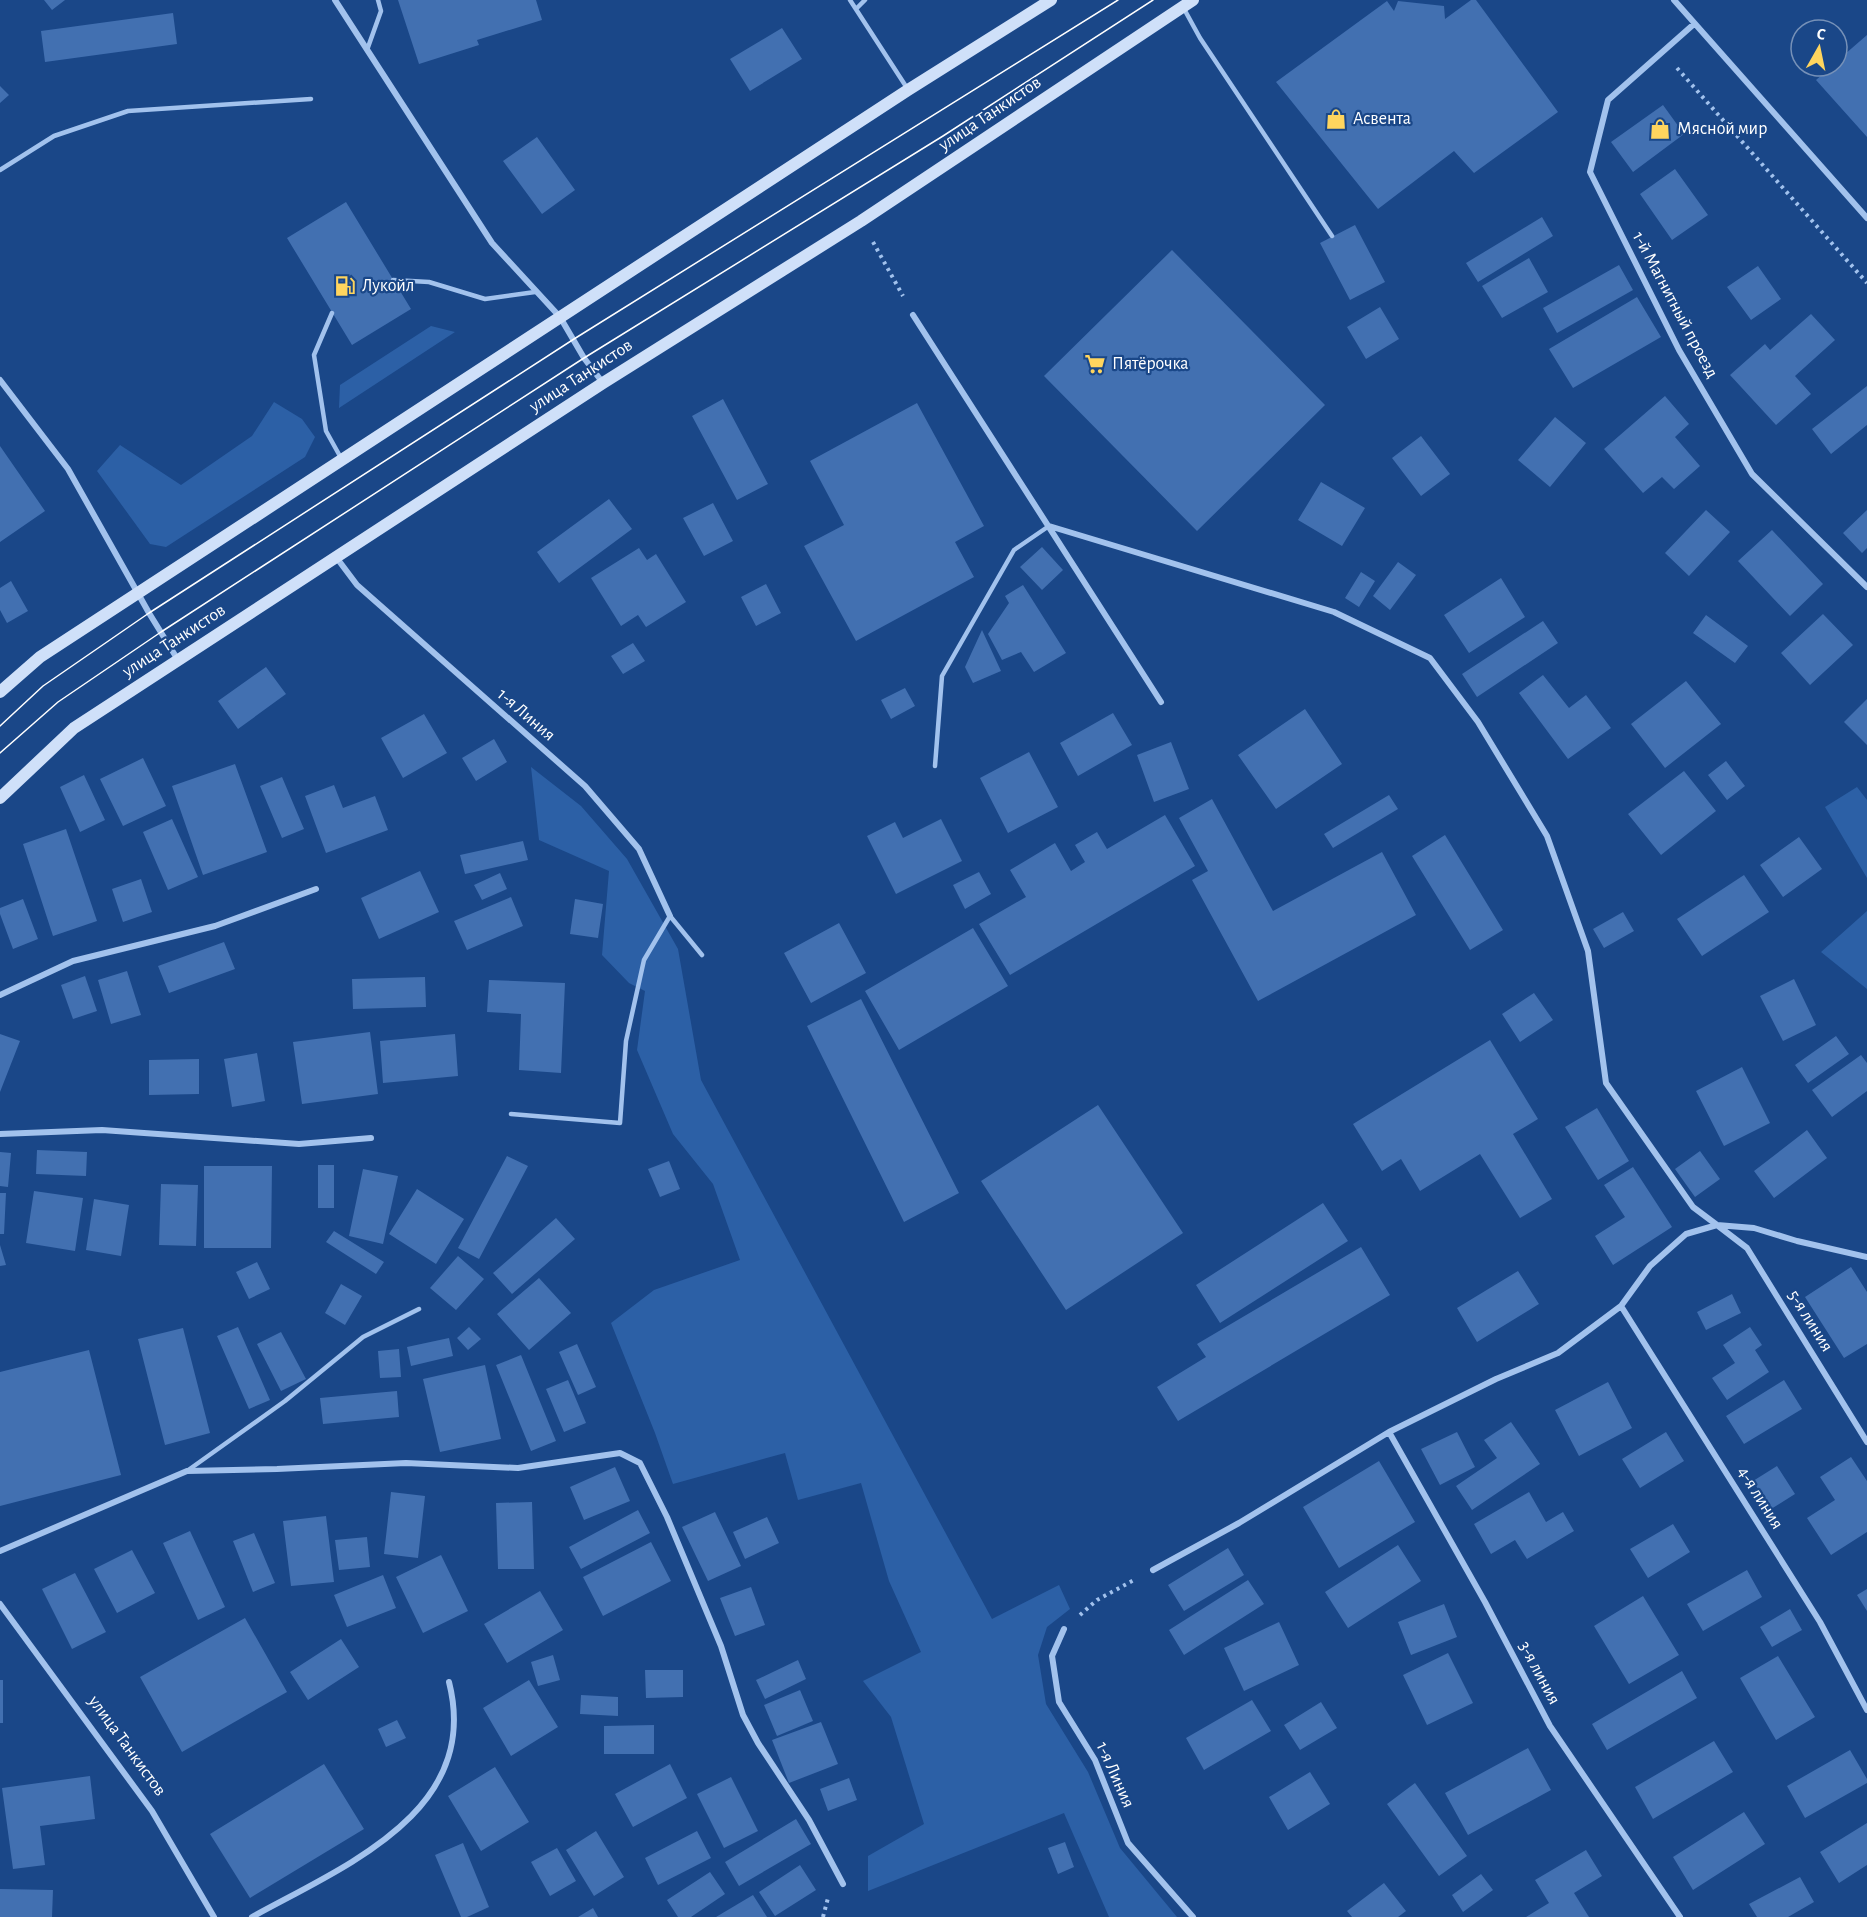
<svg xmlns="http://www.w3.org/2000/svg" width="1867" height="1917" font-family="'Alegreya Sans',sans-serif">
<style>
.green{fill:#2c60a6}
.building{fill:#4270b1}
.lines{fill:none;stroke-linecap:round;stroke-linejoin:round}
.path{stroke:#a2c2ed;stroke-width:4;stroke-dasharray:3 4.5;stroke-linecap:butt}
.service{stroke:#a2c2ed;stroke-width:4.5}
.minor{stroke:#a2c2ed;stroke-width:6}
.secondary{stroke:#cfe0f9;stroke-width:12}
.tram{stroke:#fff;stroke-width:1.5}
.labels{text-anchor:middle;dominant-baseline:central;stroke-width:4.5;stroke-linejoin:round;paint-order:stroke}
.street-label{font-size:18px;fill:#fff;stroke:#1a4788}
.poi-label{font-size:18px;fill:#fff;stroke:#1a4788;text-anchor:start}
</style>
<rect width="100%" height="100%" fill="#1a4788"/>
<!-- green -->
<path class="green" d="M431,326L455,332L339,408L340,385Z
M274,402L302,419L315,437L305,457L166,547L150,544L97,471L120,445L181,485L252,436Z
M531,767L581,806L627,859L678,949L701,1080L992,1619L1059,1585L1070,1609L1047,1627L1038,1655L1046,1704L1088,1772L1120,1848L1177,1917H1109L1064,1813L868,1891V1856L924,1824L891,1717L863,1681L921,1652L889,1581L861,1483L798,1500L785,1453L673,1484L655,1433L611,1323L654,1290L740,1260L713,1184L673,1134L637,1050L645,991L629,983L602,955L609,871L539,840Z
M1857,787L1867,800V878L1825,807Z
M1867,911V989L1821,952Z"/>
<!-- building -->
<path class="building" d="M44,0H65L52,10Z
M398,0H536L542,20L477,40L479,45L419,64Z
M1471,0H1476L1558,112L1474,173L1454,151L1378,209L1276,82L1387,1L1394,11L1398,1L1444,6L1445,19Z
M173,13L177,44L45,62L41,31Z
M782,28L802,59L750,91L730,59Z
M1867,35V137L1816,80L1832,66H1837V61Z
M0,86L9,95L0,103Z
M1663,105L1684,134L1633,172L1611,142Z
M537,137L575,190L542,214L503,161Z
M1675,169L1708,215L1672,240L1640,194Z
M346,202L411,309L352,345L287,238Z
M1542,217L1553,236L1478,282L1466,263Z
M1355,225L1385,282L1350,300L1320,243Z
M1172,250L1325,405L1197,531L1044,376Z
M1529,258L1548,292L1502,318L1482,286Z
M1619,265L1633,290L1557,333L1543,308Z
M1758,266L1781,299L1751,320L1727,287Z
M1637,297L1661,337L1573,388L1549,349Z
M1380,307L1399,339L1366,359L1347,327Z
M1811,314L1835,340L1795,376L1811,394L1776,425L1730,375L1765,344L1770,350Z
M1867,386V425L1831,454L1812,429Z
M1665,396L1689,424L1675,437L1700,466L1674,489L1662,477L1643,493L1604,449Z
M723,399L768,484L737,500L692,416Z
M917,403L984,526L955,542L974,577L856,641L804,546L844,525L810,461Z
M1555,417L1586,443L1550,487L1518,460Z
M1421,436L1450,474L1421,496L1392,458Z
M0,446L45,511L0,542Z
M1321,482L1365,508L1342,546L1298,520Z
M609,499L632,529L559,583L537,552Z
M713,503L733,541L704,556L683,518Z
M1706,510L1730,532L1689,576L1665,553Z
M1867,510V548L1862,553L1843,533Z
M1772,530L1823,584L1790,616L1738,561Z
M1042,547L1063,570L1042,590L1020,567Z
M639,548L647,560L656,554L686,602L646,627L638,615L621,626L591,578Z
M1398,562L1416,575L1390,610L1373,596Z
M1361,572L1375,581L1359,607L1345,598Z
M1501,578L1525,617L1469,653L1444,615Z
M11,581L28,611L7,623L0,610V588Z
M766,584L781,613L756,626L741,597Z
M1023,585L1066,653L1034,672L1021,652L1002,660L988,634L1009,603L1005,596Z
M1823,614L1853,645L1810,685L1781,653Z
M1706,615L1748,646L1735,663L1693,633Z
M1543,621L1558,643L1477,697L1462,674Z
M982,630L1001,671L973,683L965,667Z
M633,643L645,661L623,674L611,656Z
M266,667L286,694L238,729L218,701Z
M1543,675L1569,708L1586,695L1611,728L1568,759L1519,693Z
M1686,681L1721,724L1665,768L1631,724Z
M905,688L915,706L891,719L881,700Z
M1867,699V745L1844,722Z
M1305,709L1342,764L1276,809L1238,755Z
M1113,713L1132,745L1078,776L1060,743Z
M424,714L447,753L403,778L381,738Z
M494,739L507,762L476,781L462,758Z
M1171,742L1189,789L1154,802L1137,755Z
M1029,752L1058,807L1008,833L980,778Z
M143,758L166,806L123,826L100,779Z
M1726,761L1745,786L1727,800L1708,775Z
M235,764L267,852L203,875L172,786Z
M1684,771L1716,811L1661,855L1628,814Z
M84,775L105,820L80,832L60,787Z
M282,777L304,829L282,838L260,786Z
M334,785L343,808L375,796L388,830L326,853L305,796Z
M1389,795L1398,809L1333,848L1324,834Z
M1212,799L1273,911L1382,852L1416,915L1258,1001L1192,880L1208,871L1179,818Z
M1165,815L1195,866L1010,975L979,924L1026,897L1010,870L1055,843L1071,871L1085,862L1075,845L1097,832L1107,849Z
M172,819L198,877L168,890L143,832Z
M941,819L962,861L896,894L867,836L895,822L903,838Z
M66,829L97,921L53,936L23,844Z
M1445,835L1503,930L1470,950L1412,856Z
M1799,837L1822,869L1783,897L1760,865Z
M523,841L528,860L465,874L460,855Z
M420,871L439,912L379,939L361,898Z
M979,872L991,894L965,909L953,885Z
M500,873L507,889L482,900L474,885Z
M1744,875L1769,912L1702,956L1677,919Z
M141,879L152,912L123,922L112,889Z
M511,897L523,926L467,950L454,921Z
M23,899L38,939L13,949L0,914V908Z
M575,899L603,904L598,938L570,934Z
M1623,912L1634,931L1604,948L1593,929Z
M839,923L866,973L811,1003L784,953Z
M973,928L1008,986L899,1050L865,991Z
M224,942L235,969L169,993L158,966Z
M127,971L141,1015L111,1024L98,980Z
M85,976L97,1011L73,1019L61,985Z
M425,977L426,1007L353,1009L352,979Z
M1794,979L1816,1025L1783,1041L1760,996Z
M489,980L565,983L561,1073L519,1070L521,1014L487,1012Z
M1534,993L1553,1020L1520,1042L1502,1014Z
M861,999L959,1193L904,1222L807,1026Z
M370,1032L378,1094L302,1104L293,1042Z
M0,1034L20,1041L0,1092Z
M455,1034L458,1076L383,1083L380,1041Z
M1836,1036L1849,1054L1808,1083L1795,1065Z
M1490,1040L1538,1119L1513,1134L1552,1199L1520,1218L1480,1154L1420,1191L1401,1159L1382,1171L1353,1124Z
M257,1053L265,1101L232,1107L224,1059Z
M1861,1055L1867,1063V1091L1832,1117L1812,1090Z
M199,1059V1094L149,1095V1060Z
M1742,1067L1770,1123L1724,1146L1696,1091Z
M1098,1105L1183,1233L1066,1310L981,1181Z
M1597,1108L1629,1161L1598,1180L1565,1127Z
M1807,1130L1827,1158L1774,1198L1754,1171Z
M37,1150L87,1152L86,1176L36,1174Z
M1700,1151L1720,1179L1695,1197L1675,1169Z
M0,1152L11,1153L8,1187L0,1186Z
M507,1156L528,1166L479,1259L458,1248Z
M669,1161L680,1189L660,1197L648,1169Z
M318,1165H334V1208H318Z
M204,1166H272L271,1248H204Z
M1633,1167L1672,1227L1613,1265L1595,1236L1625,1217L1604,1185Z
M363,1169L398,1176L383,1244L349,1236Z
M161,1184L198,1185L196,1246L159,1245Z
M417,1189L464,1219L436,1264L389,1234Z
M34,1191L83,1198L75,1251L26,1243Z
M0,1193H6L4,1234H0Z
M94,1199L129,1205L121,1256L86,1250Z
M1323,1203L1348,1241L1220,1323L1196,1285Z
M556,1218L575,1239L512,1294L493,1273Z
M334,1231L384,1262L376,1274L326,1242Z
M0,1245L6,1265L0,1266Z
M1361,1247L1390,1295L1178,1421L1157,1387L1206,1357L1197,1344Z
M458,1256L484,1279L456,1310L430,1288Z
M257,1262L270,1289L249,1299L236,1272Z
M1851,1267L1867,1292V1344L1844,1358L1805,1297Z
M1518,1271L1539,1304L1477,1342L1457,1308Z
M539,1278L571,1313L529,1350L497,1314Z
M341,1284L362,1296L345,1325L325,1313Z
M1732,1294L1741,1313L1706,1330L1697,1312Z
M238,1327L270,1400L249,1409L217,1336Z
M469,1327L481,1339L468,1350L457,1338Z
M1750,1327L1762,1345L1755,1350L1769,1372L1727,1400L1712,1378L1735,1363L1723,1345Z
M183,1328L210,1433L165,1445L138,1339Z
M281,1332L306,1379L281,1391L257,1344Z
M449,1338L453,1356L411,1366L407,1347Z
M577,1344L596,1387L578,1395L559,1352Z
M399,1349L401,1377L380,1378L378,1351Z
M89,1350L121,1475L0,1506V1372Z
M521,1355L556,1441L531,1451L496,1365Z
M485,1365L501,1439L440,1452L423,1379Z
M568,1380L586,1423L564,1432L546,1389Z
M1784,1380L1802,1409L1744,1444L1726,1416Z
M1608,1382L1632,1428L1579,1456L1555,1410Z
M397,1391L399,1417L323,1424L320,1398Z
M1511,1422L1540,1464L1472,1510L1456,1486L1497,1458L1484,1440Z
M1457,1432L1475,1467L1440,1485L1421,1449Z
M1666,1432L1684,1461L1640,1488L1622,1459Z
M1851,1457L1867,1481V1532L1831,1555L1807,1518L1835,1500L1820,1477Z
M1379,1461L1415,1522L1339,1568L1303,1507Z
M1777,1466L1795,1494L1771,1509L1753,1481Z
M615,1467L630,1501L584,1520L570,1487Z
M391,1492L425,1496L418,1558L384,1554Z
M1529,1492L1546,1522L1563,1512L1574,1531L1527,1559L1515,1540L1491,1554L1474,1524Z
M532,1502L534,1569H498L496,1503Z
M638,1510L650,1533L581,1569L569,1547Z
M715,1512L741,1566L708,1581L682,1527Z
M326,1516L334,1582L291,1586L283,1521Z
M767,1517L779,1543L745,1559L733,1532Z
M1673,1524L1690,1552L1648,1578L1630,1549Z
M190,1531L225,1607L198,1620L163,1543Z
M254,1533L275,1583L253,1592L233,1541Z
M367,1537L370,1567L339,1570L335,1540Z
M651,1542L671,1581L603,1616L583,1577Z
M1398,1545L1421,1581L1348,1628L1325,1592Z
M1228,1548L1244,1575L1184,1611L1168,1585Z
M132,1550L155,1593L117,1613L94,1569Z
M441,1555L468,1611L423,1633L396,1577Z
M1747,1570L1762,1597L1703,1631L1687,1604Z
M75,1573L106,1632L72,1649L42,1589Z
M383,1575L396,1608L347,1627L334,1595Z
M1248,1580L1264,1604L1184,1655L1169,1630Z
M751,1587L765,1625L735,1636L720,1598Z
M1867,1589V1611L1857,1595Z
M540,1591L563,1630L507,1663L484,1624Z
M1643,1596L1679,1655L1629,1684L1594,1626Z
M1444,1604L1457,1637L1411,1655L1398,1622Z
M1790,1609L1802,1630L1772,1647L1760,1627Z
M245,1618L287,1692L182,1752L140,1677Z
M1279,1622L1299,1665L1244,1691L1224,1648Z
M341,1639L359,1667L308,1700L290,1672Z
M1448,1653L1473,1703L1427,1725L1403,1675Z
M553,1655L560,1680L538,1686L531,1662Z
M1778,1656L1815,1717L1776,1740L1740,1678Z
M798,1660L806,1679L765,1699L756,1680Z
M645,1670H683V1697L646,1698Z
M1682,1671L1697,1698L1607,1750L1592,1724Z
M0,1680H3V1723H0Z
M529,1680L558,1727L511,1756L483,1708Z
M800,1690L813,1721L777,1736L764,1705Z
M581,1695L618,1697V1716L580,1714Z
M1252,1700L1271,1731L1204,1770L1186,1738Z
M1321,1702L1337,1728L1300,1750L1284,1725Z
M397,1720L406,1738L386,1747L378,1729Z
M821,1722L838,1764L789,1783L772,1740Z
M654,1725V1754H604V1726Z
M1714,1741L1733,1772L1653,1819L1635,1787Z
M1528,1748L1551,1790L1468,1835L1445,1793Z
M1850,1750L1867,1779V1783L1805,1818L1787,1786Z
M324,1764L364,1829L250,1898L210,1834Z
M670,1764L687,1798L633,1827L615,1794Z
M495,1767L529,1822L481,1851L448,1796Z
M1310,1772L1330,1804L1288,1830L1269,1797Z
M90,1776L95,1819L40,1826L45,1865L13,1869L2,1788Z
M731,1777L758,1831L724,1848L697,1794Z
M849,1778L857,1800L828,1811L820,1789Z
M1415,1783L1467,1856L1439,1876L1387,1804Z
M1744,1812L1765,1844L1693,1890L1673,1857Z
M796,1819L811,1844L739,1886L725,1862Z
M1867,1823V1865L1839,1883L1820,1852Z
M596,1831L624,1877L594,1896L566,1850Z
M697,1831L711,1858L658,1885L645,1858Z
M1065,1842L1074,1867L1058,1874L1048,1848Z
M463,1843L489,1907L467,1917H461L435,1855Z
M557,1848L576,1881L550,1896L531,1862Z
M1586,1850L1602,1876L1574,1893L1589,1917H1526L1549,1903L1535,1880Z
M800,1865L816,1890L775,1916L759,1892Z
M710,1872L725,1894L691,1917H678L667,1900Z
M1481,1874L1493,1890L1463,1912L1452,1895Z
M1800,1877L1814,1902L1788,1917H1757L1749,1904Z
M1384,1883L1406,1911L1398,1917H1352L1347,1911Z
M0,1889L53,1890L52,1917H0Z
M753,1895L767,1917H716Z
M593,1908L598,1917H578Z"/>
<g class="lines">
<!-- path -->
<path class="path" d="M1677,68L1867,283
M873,242L903,296
M1080,1615L1097,1600L1134,1580
M823,1917L828,1898"/>
<!-- service -->
<path class="service" d="M850,0L907,88
M1183,7L1200,38L1332,236
M856,9L865,0
M367,50L381,11L378,0
M0,170L54,136L128,111L311,99
M393,280L429,282L485,299L535,292
M332,313L314,355L326,431L341,458
M935,766L942,676L1014,550L1049,526
M511,1114L620,1123L626,1041L644,960L670,916L702,955
M187,1471L285,1401L363,1337L419,1309"/>
<!-- minor -->
<path class="minor" d="M335,0L492,243L560,317L584,358L603,383
M1674,0L1867,218
M1694,24L1608,100L1590,172L1679,350L1752,474L1867,587
M913,315L1161,702
M0,380L68,469L149,613L178,660
M1049,526L1334,612L1430,658L1478,722L1547,836L1588,951L1606,1083L1693,1207L1717,1225L1754,1228L1797,1241L1867,1257
M336,557L357,585L585,786L639,849L670,916
M0,995L73,961L215,926L316,889
M0,1134L102,1130L299,1144L371,1138
M1621,1306L1820,1622L1867,1710
M1389,1432L1485,1602L1550,1726L1680,1917
M0,1551L187,1471L277,1469L406,1463L518,1468L620,1453L640,1463L667,1517L721,1646L743,1715L758,1743L809,1820L843,1884
M1153,1570L1239,1523L1389,1432L1496,1379L1558,1353L1621,1306L1650,1266L1686,1234L1717,1225L1747,1248L1867,1442
M0,1604L152,1811L214,1917
M1064,1629L1052,1656L1059,1702L1095,1760L1128,1843L1193,1917
M252,1917C344,1866 482,1812 449,1682"/>
<!-- secondary -->
<path class="secondary" d="M0,692L40,657L908,90L1051,0
M0,798L74,728L603,383L861,221L1193,0"/>
<!-- tram -->
<path class="tram" d="M0,726L43,686L149,613L574,339L1118,0
M0,753L58,702L161,632L584,358L943,136L1153,0"/>
</g>
<!-- icons -->
<defs>
<g id="shop-bare" transform="scale(1.62)"><path d="M-5-2.5h2.3a2.7 3.5 0 0 1 5.4 0H5L5.5 6h-11ZM-1.5-2.5h3a1.5 2.3 0 0 0-3 0Z" fill="#ffd55e" stroke="#1a4788" stroke-width="2.5" paint-order="stroke"/></g>
<g id="fuel-bare" transform="scale(1.62)"><path d="M-5.5-6h7V0h2V4h1.3V-2.5L3-4.5l.8-.8L6-3V5H2.5V1h-1V6h-7ZM-4.2-4.7v3.2H.2V-4.7Z" fill="#ffd55e" stroke="#1a4788" stroke-width="2.5" paint-order="stroke"/></g>
<g id="supermarket-bare" transform="scale(1.62)"><path d="M-6-5.5h2.5l.6 2H6L4.5 2H-2.5L-4.4-4H-6ZM-1.5 3.2a1.3 1.3 0 1 0 .1 0ZM3 3.2a1.3 1.3 0 1 0 .1 0Z" fill="#ffd55e" stroke="#1a4788" stroke-width="2.5" paint-order="stroke"/></g>
</defs>
<g fill-rule="evenodd">
<use href="#shop-bare" x="1336" y="119"/>
<use href="#shop-bare" x="1660" y="129"/>
<use href="#fuel-bare" x="345" y="286"/>
<use href="#supermarket-bare" x="1095" y="364"/>
</g>
<g class="labels">
<!-- street labels -->
<g class="street-label">
<text transform="translate(990 114) rotate(-34)">улица Танкистов</text>
<text transform="translate(1675 305) rotate(62)">1-й Магнитный проезд</text>
<text transform="translate(581 376) rotate(-33)">улица Танкистов</text>
<text transform="translate(174 641) rotate(-33)">улица Танкистов</text>
<text transform="translate(526 715) rotate(41)">1-я Линия</text>
<text transform="translate(1810 1321) rotate(58)">5-я линия</text>
<text transform="translate(1760 1498) rotate(58)">4-я линия</text>
<text transform="translate(1539 1673) rotate(62)">3-я линия</text>
<text transform="translate(127 1746) rotate(54)">улица Танкистов</text>
<text transform="translate(1115 1775) rotate(66)">1-я Линия</text>
</g>
<!-- poi labels -->
<g class="poi-label">
<text x="1353" y="119">Асвента</text>
<text x="1677" y="129">Мясной мир</text>
<text x="362" y="286">Лукойл</text>
<text x="1112" y="364">Пятёрочка</text>
</g>
</g>
<!-- north arrow -->
<g transform="translate(1819 48) rotate(9)"><circle r="28" fill="#1a4788" stroke="#7691b8" stroke-width="1.5"/>
<path d="M0-4.5L10 22L0 15L-10 22Z" fill="#ffd55e"/>
<text y="-9" font-size="16" font-weight="bold" text-anchor="middle" fill="#ffffff">С</text>
</g>
</svg>
